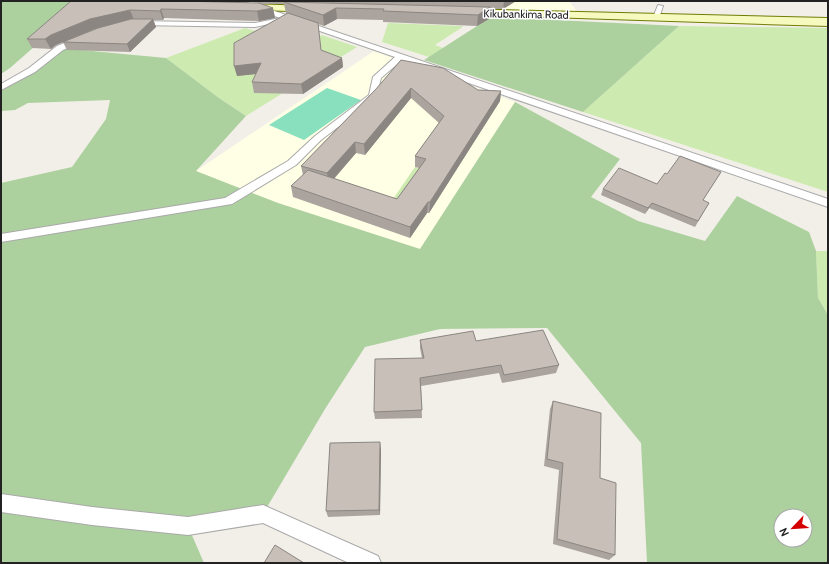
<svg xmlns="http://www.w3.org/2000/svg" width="829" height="564" font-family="Cabin,sans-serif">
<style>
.education{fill:#ffffe5}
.grass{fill:#cdebb0}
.forest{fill:#add19e;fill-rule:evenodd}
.pitch{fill:#88e0be}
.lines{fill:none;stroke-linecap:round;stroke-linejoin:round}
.lane-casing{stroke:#a9a9a9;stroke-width:2}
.secondary-casing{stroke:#707d05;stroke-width:2}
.lane{fill:#fff;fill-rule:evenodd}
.secondary{fill:#f7fabf;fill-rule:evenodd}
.wall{fill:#aba49e;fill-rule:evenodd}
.shaded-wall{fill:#8b8681}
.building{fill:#c7bfb8;stroke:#8b8681}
.labels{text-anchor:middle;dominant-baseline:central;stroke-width:3;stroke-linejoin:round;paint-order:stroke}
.far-street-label{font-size:11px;fill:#222;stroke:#fff}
</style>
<rect width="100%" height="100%" fill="#f2efe9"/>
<!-- education -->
<path class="education" d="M131,1H569L578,13L260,3L250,5Z
M374,51L515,102L420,249L278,203L196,171Z"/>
<!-- grass -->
<path class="grass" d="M388,23L463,26L461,28L435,45L443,48L429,57L382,42Z
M679,26L828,28V192L583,112Z
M245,28L304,45L322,35L357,47L246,116L219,98L166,58Z
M415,167L425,170L401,205L391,202Z
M816,251H828V315L818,298Z"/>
<!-- forest -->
<path class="forest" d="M1,1H61L83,4L10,68L1,74Z
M491,17L679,26L583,112L424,60Z
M60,48L166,58L219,98L246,116L196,171L278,203L420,249L515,102L620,159L591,197L638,221L705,241L737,196L809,232L816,251L818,298L828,315V563H647L641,443L547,328L440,329L365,347L325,409L263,514L188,526L204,563H1V183L72,167L106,119L110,100L28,103L15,110L1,111V87ZM781,516H805V540H781Z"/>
<!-- pitch -->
<path class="pitch" d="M327,88L361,100L304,140L269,125Z"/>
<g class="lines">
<!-- lane casing -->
<g class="lane-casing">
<path id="lane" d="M249,1H255L254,4L828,199V207L402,60L381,78L376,98L321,140L296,165L232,204L1,242V234L225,198L288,161L315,136L369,95L373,77L395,57L288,20L255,27L137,25L133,23L137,21L255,23L280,18L248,6L247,5Z
M658,5L663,6L660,15L662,18L659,20L657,19L654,15Z
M79,37H85L86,39L63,50L35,72L1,90V84L29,68L57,46Z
M1,494L92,507L188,517L263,505L378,556L381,563H349L263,523L188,535L92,525L1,512Z"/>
</g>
<!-- secondary casing -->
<g class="secondary-casing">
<path id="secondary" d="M241,4L315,6L319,7L321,9L319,11L315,12L237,9L235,7L237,5Z
M459,9L828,18V26L455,14L453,12L455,10Z"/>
</g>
<!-- lane -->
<use href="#lane" class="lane"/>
<!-- secondary -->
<use href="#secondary" class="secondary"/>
</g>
<!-- wall -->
<path class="wall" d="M92,1H248L246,3H257L256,1H516L503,9H490L489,19L477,26L383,22V20L337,19L324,26L318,24L321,50L342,58L343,67L303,94L254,93L252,82L256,74L237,76L287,14L286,13L284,4H260L273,8L275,18L259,21L164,18L163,20H153L156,27L130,52L67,50L63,42L97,28L56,45L51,49L32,48L27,39Z
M401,60L478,90L501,91L500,101L429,213H427L410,238L293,197L291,186L303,175L301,166L376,89ZM411,98L439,123L415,156V167L419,168L397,199L334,179L356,153L365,155Z
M721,172L703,200L709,203L695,227L649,208L645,214L601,195L603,189L657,184L667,174Z
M420,340L476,341L559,365L556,373L502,383L499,373L421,386L422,418L375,419L374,412L422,358L420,348Z
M553,401L600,478L615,555L609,560L553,544L559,470L544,466L550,409Z
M381,449L380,515L328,517L326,511Z"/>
<!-- shaded-wall -->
<path class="shaded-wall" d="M504,1H516L503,9Z
M490,7L489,19L477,26L478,15Z
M273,8L275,18L259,21L257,11Z
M336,8L337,19L324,26L323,15Z
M161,9L164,18L163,20L160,11Z
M130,10L134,20L94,29L56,45L51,49L45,39L51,35L90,19Z
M153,19L156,27L130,52L127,44Z
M342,58L343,67L303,94L301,84Z
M261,63L264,73L237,76L234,66Z
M411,88V98L365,155L364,144Z
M501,91L500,101L429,213L430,202Z
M355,142L356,153L329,184L327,173Z
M428,202L427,213L410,238V227Z
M652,203L649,208L645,214L648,208Z
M380,442L381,449L380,515L379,510Z"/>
<!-- building -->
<path class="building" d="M71,1H178L259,3L273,8L257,11L161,9L160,11L130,10L90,19L51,35L45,39H27Z
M284,2L490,7L478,15L383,11L384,9L336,8L323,15Z
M288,13L318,23L321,50L342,58L301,84L252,82L261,63L234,66V43Z
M131,19H153L127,44L63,42L98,28Z
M401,60L443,68L478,90L501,91L430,202H428L410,227L291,186L308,170L397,199L426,159L415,156L444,116L411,88L364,144L355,142L327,173L301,166L376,89Z
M680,156L721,172L703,200L709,203L698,221L652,203L648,208L603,189L619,168L657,184L665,173L667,174Z
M543,330L559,365L504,375L501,365L420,378L422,410L374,412L375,359L424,358L420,340L473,331L476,341Z
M553,401L601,413L600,478L616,483L615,555L557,539L563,463L547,459Z
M380,442L379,510L326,511L330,443Z
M275,545L304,563H264Z"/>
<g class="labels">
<!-- far-street labels -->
<g class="far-street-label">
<text transform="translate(526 14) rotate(1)">Kikubankima Road</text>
</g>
</g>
<!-- border -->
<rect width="829" height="564" fill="none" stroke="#222222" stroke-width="4"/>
<!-- north arrow -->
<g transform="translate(793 528) rotate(245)"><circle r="19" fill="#ffffff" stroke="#a7a7a7"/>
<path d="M0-3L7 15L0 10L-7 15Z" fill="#d40000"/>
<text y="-6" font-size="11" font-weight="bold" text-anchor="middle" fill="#222222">N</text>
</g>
</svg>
